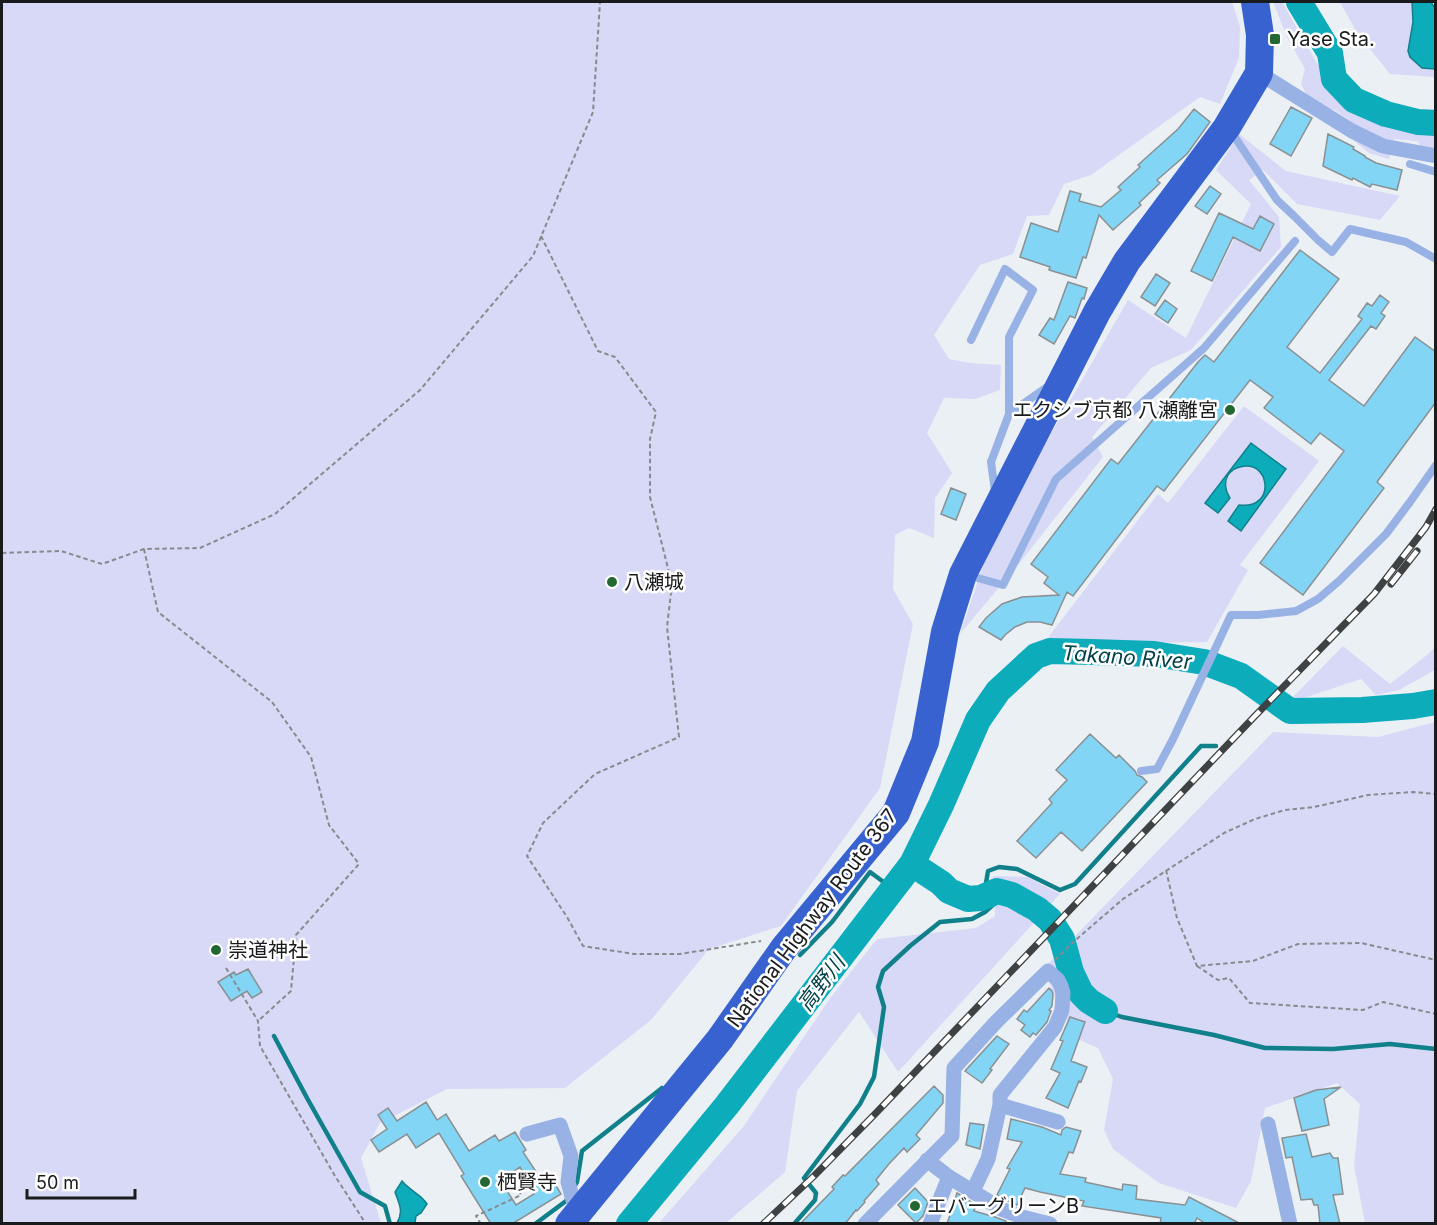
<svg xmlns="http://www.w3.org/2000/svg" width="1437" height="1225" font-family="Inter,'Noto Sans JP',sans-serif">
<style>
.green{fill:#d8d9f7}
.water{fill:#0cacbb;stroke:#10808b;stroke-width:1.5}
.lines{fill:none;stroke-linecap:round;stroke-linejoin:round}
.stream{stroke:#10808b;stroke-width:4.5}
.river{stroke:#0cacbb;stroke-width:26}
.building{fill:#83d5f6;stroke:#8a9092;stroke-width:1.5;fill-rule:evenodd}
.path{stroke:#878b8e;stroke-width:2;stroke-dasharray:4.5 3;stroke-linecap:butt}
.lane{stroke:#99b2e5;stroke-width:8}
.street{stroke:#99b2e5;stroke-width:15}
.highway{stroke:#3862cf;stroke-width:28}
.rail-casing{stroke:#3f4243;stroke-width:7}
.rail{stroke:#fff;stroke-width:4.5;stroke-dasharray:14;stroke-linecap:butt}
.poi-dot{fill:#236732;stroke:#fff;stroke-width:2}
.labels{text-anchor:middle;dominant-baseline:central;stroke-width:5;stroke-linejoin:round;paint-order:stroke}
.poi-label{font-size:20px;fill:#191b1c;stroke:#fff;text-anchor:start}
.street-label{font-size:20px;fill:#191b1c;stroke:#fff}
.water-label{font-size:21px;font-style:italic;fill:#034248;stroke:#fff}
</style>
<rect width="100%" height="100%" fill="#ebf0f5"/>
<!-- green -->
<path class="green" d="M2,2H1232L1240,27L1239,58L1220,104L1200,97L1091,175L1064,184L1049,215L1027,216L1013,254L980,265L934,335L949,359L969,363L1001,365L1000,390L975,399L944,398L927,433L952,473L935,498L934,538L909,528L895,535L893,589L913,624L880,788L781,926L709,949L651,1020L565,1088L447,1089L380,1123L361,1158L381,1223L2,1224Z
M1273,2H1282L1317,63L1351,102L1395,127L1435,133V152L1424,150L1417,141L1394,139L1389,159L1369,153L1353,140L1358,127L1335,110L1310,102L1301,84L1305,69L1287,37Z
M1340,2H1412L1413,22L1408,51L1422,68L1435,69V77L1390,74L1357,33Z
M1239,134L1286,171L1400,196L1380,220L1297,204L1263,170L1249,180L1279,217L1281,247L1191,350L1151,368L1092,437L1103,457L1022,560L960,634L984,563L1044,446L1128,300L1186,338L1251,204L1216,170Z
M1244,406L1319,461L1240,565L1248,570L1207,642L1043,644L1158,494L1168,503Z
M1343,646L1390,684L1427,655L1435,647V670L1399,690L1376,695L1361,679L1295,701L1293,697Z
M1435,722V1223H1365L1354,1166L1360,1104L1337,1083L1265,1108L1251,1181L1236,1208L1159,1183L1113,1149L1104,1130L1113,1079L1098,1048L1077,1039L1054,995L1044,968L1273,732L1378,737Z
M993,876L1027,877L1060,894L898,1072L859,1012L797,1091L785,1172L726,1223H659L743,1127L831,997L877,939L976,928L995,916Z"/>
<!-- water -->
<path class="water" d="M1412,2H1431L1435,8V69L1422,68L1410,57L1408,51L1413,22Z
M1251,443L1286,469L1241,531L1228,521L1239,505C1277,510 1270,458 1240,467C1235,468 1231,471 1228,475C1224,482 1225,491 1230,498L1218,513L1205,503Z
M402,1181C410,1191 421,1194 427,1204L421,1213L416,1216L415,1223H397C404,1211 399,1204 395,1192Z"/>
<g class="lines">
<!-- stream -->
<path class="stream" d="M800,955L832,922L870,872L893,889
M1105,1011L1122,1017L1214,1035L1265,1048L1333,1049L1390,1044L1436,1049
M274,1036L307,1098L360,1192L385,1206L390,1224
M573,1189L577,1182L582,1151L662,1088
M535,1224L566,1201L569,1196
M794,1224L815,1200L816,1193L804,1178L860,1104L874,1077L884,1007L878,987L883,971L910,946L940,922L972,919L985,912L995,903L986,883L988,871L999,867L1017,869L1060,890L1075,884L1201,746H1216"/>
<!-- river -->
<path class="river" d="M1299,2L1330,53L1334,79L1354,100L1386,114L1418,122L1436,123
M912,864L941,883L949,891L968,899L981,898L997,891L1012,895L1037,909L1050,920L1062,939L1071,972L1081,993L1089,1001L1105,1011
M629,1224L727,1105L912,864L941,805L978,720L998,691L1036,656L1050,651L1092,652L1154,654L1204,662L1241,676L1290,711L1362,710L1413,706L1436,702"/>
</g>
<!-- building -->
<path class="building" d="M1291,107L1312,118L1291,156L1270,144Z
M1194,109L1210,122L1187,154L1157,180L1160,183L1139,203L1141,205L1113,230L1099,215L1086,258L1083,257L1076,278L1049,270L1050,267L1020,257L1031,223L1058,232L1070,191L1081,194L1079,201L1101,207L1121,190L1118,187L1140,167L1138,165L1178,129Z
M1328,134L1354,147L1353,149L1365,156V157L1376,163L1402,170L1397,190L1372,184L1370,187L1353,178L1352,180L1323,166Z
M1210,186L1221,194L1207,214L1195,206Z
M1219,213L1253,229L1260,216L1274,224L1260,251L1233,237L1212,281L1191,271Z
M1300,250L1339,279L1287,347L1320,373L1362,319L1358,316L1367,303L1372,306L1380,295L1389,302L1381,313L1385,316L1376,329L1371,326L1329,380L1364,406L1415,337L1436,352V402L1377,482L1384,488L1303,595L1260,563L1344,451L1320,433L1311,444L1264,408L1273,397L1250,380L1164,491L1157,486L1073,596L1067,592L1052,625L1040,622H1027L1015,627L1005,635L1001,640L979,627L986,618L1002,604L1022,597L1059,595L1044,583L1048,577L1031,564L1111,459L1118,464L1198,362L1205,355L1214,362Z
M1156,274L1170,283L1155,306L1141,297Z
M1068,282L1087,288L1084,299L1082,298L1075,318L1070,316L1054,344L1039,335L1050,318L1054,320Z
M1165,300L1177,309L1168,323L1155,314Z
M951,488L966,494L956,520L941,514Z
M1090,734L1116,758L1119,755L1135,771L1137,775L1142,777L1147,782L1082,851L1061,832L1036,858L1017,841L1052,803L1049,799L1067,780L1056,770Z
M248,969L262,992L252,998L247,991L231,1001L218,982L234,972L236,975Z
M1049,988L1052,991L1053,994L1052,1006L1049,1010L1051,1011L1047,1022L1036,1035L1033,1033L1030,1037L1021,1030L1025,1025L1017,1019L1024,1010L1027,1012Z
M1070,1017L1085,1022L1071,1061L1087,1067L1081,1082L1079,1081L1068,1108L1046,1098L1060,1073L1051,1069L1063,1041L1060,1040Z
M997,1036L1009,1044L990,1069L992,1070L982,1083L965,1071Z
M934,1086L943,1095V1103L916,1135L920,1139L907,1152L904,1148L888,1165L876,1180L879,1184L864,1201L865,1202L857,1211L856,1210L845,1224H800L834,1189L832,1187L843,1175L845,1176Z
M1341,1087L1324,1099L1329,1125L1302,1131L1294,1098L1316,1090Z
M426,1102L437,1120L446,1114L469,1151L495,1135L499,1141L515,1132L526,1150L523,1152L546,1187L554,1182L561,1194L512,1224H491L461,1176L464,1174L439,1133L416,1148L407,1134L379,1152L371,1140L387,1129L378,1115L388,1108L397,1121ZM520,1167L534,1194L516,1205L500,1180Z
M1011,1119L1042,1127L1061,1135L1062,1130L1066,1127L1081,1131L1073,1153L1069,1152L1060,1174L1086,1178L1085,1182L1122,1190L1123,1184L1137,1186L1136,1199L1185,1205L1189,1197L1241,1224H1206L1197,1218L1194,1224H1160L1161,1218L1082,1206L1084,1201L1040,1192L1025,1188L1017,1205L1006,1200L997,1195L1010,1169L1007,1168L1022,1142L1007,1139Z
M970,1123L984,1125L980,1149L966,1145Z
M1306,1134L1312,1157L1330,1153L1333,1158H1338L1343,1194L1333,1195L1340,1224H1320L1318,1205H1314L1312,1199L1301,1200L1292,1157L1286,1158L1282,1138Z
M915,1188L928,1202L923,1216L916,1223L898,1205Z
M957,1193L976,1205L974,1211L995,1217L1006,1221V1224H947Z"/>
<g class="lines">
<!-- path -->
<path class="path" d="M541,236L598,351L615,357L656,412L650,439V497L672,584L667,627L679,737L595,774L543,823L527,856L567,917L583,946L634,954H680L761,941
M144,549L158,612L272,702L311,757L329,825L359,864L296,935L291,991L258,1021
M2,553L61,551L102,564L144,549L200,548L275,514L420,390L533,256L593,112L600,2
M1166,870L1177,918L1197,966L1253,961L1298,944L1361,943L1436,960
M1055,960L1071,944L1123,899L1224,833L1255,819L1285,810L1314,807L1368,795L1413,792L1436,794
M1197,966L1218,980L1229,978L1250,1003L1363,1010L1383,1002L1436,1014
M226,968L258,1021L260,1046L335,1176L366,1224
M481,1224L476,1216L521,1195L520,1193"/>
<!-- lane -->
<path class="lane" d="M1230,130L1277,200L1294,216
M1410,164L1436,172
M1296,218L1316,238
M1318,240L1332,252L1350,229L1406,242L1436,259
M971,340L1005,269L1033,290L1009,337V414L991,462L995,491
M1009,414L1047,387
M967,575L1003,585L1056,479L1204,348L1295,241
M1141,771L1157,769L1173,739L1231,615H1258L1296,611L1318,599L1339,581L1386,534L1410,502L1436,465"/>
<!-- street -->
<path class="street" d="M1259,73L1352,131L1383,146L1436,156
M1000,1105L1058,1122
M1268,1124L1290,1224
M527,1134L560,1125L571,1156L568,1182L573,1200L581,1208
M927,1160L949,1177L1001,1209L1022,1217L1050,1224
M865,1224L952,1136L954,1068L997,1021L1048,971L1058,980L1061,986L1063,993L1062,1010L1055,1027L1000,1095V1105L988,1159L973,1191
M930,1224L949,1177"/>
<!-- highway -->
<path class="highway" d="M569,1224L720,1039L784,948L896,813L925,742L945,632L963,574L1097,312L1127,261L1227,127L1259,73L1260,35L1255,2"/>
<!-- rail casing -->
<g class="rail-casing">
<path id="rail" d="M1391,584L1417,551
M763,1224L814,1176L876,1113L1253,718L1374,594L1426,527L1436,509"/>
</g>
<!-- rail -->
<use href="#rail" class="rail"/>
</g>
<!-- markers -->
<g class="poi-dot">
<rect x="1269" y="33" width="12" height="12" rx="3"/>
<circle cx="1230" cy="410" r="6"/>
<circle cx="612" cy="582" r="6"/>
<circle cx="216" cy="950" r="6"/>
<circle cx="485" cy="1182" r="6"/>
<circle cx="915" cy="1206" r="6"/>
</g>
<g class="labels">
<!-- poi labels -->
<g class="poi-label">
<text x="1287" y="39">Yase Sta.</text>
<text x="1218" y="410" text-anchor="end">エクシブ京都 八瀬離宮</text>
<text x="624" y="582">八瀬城</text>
<text x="228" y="950">崇道神社</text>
<text x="497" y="1182">栖賢寺</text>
<text x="927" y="1206">エバーグリーンB</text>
</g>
<!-- street labels -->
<g class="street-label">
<text transform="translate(812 918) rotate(-53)">National Highway Route 367</text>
</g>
<!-- water labels -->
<g class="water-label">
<text transform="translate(1127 657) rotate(4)">Takano River</text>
<text transform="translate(821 983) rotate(-53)">高野川</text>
</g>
</g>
<!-- border -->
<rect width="1437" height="1225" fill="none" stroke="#191b1c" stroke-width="6"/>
<!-- scale -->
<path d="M27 1189v9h108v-9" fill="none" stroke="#191b1c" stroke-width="3"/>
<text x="36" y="1189" font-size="18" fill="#191b1c" stroke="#ffffff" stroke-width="4.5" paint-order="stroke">50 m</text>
</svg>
